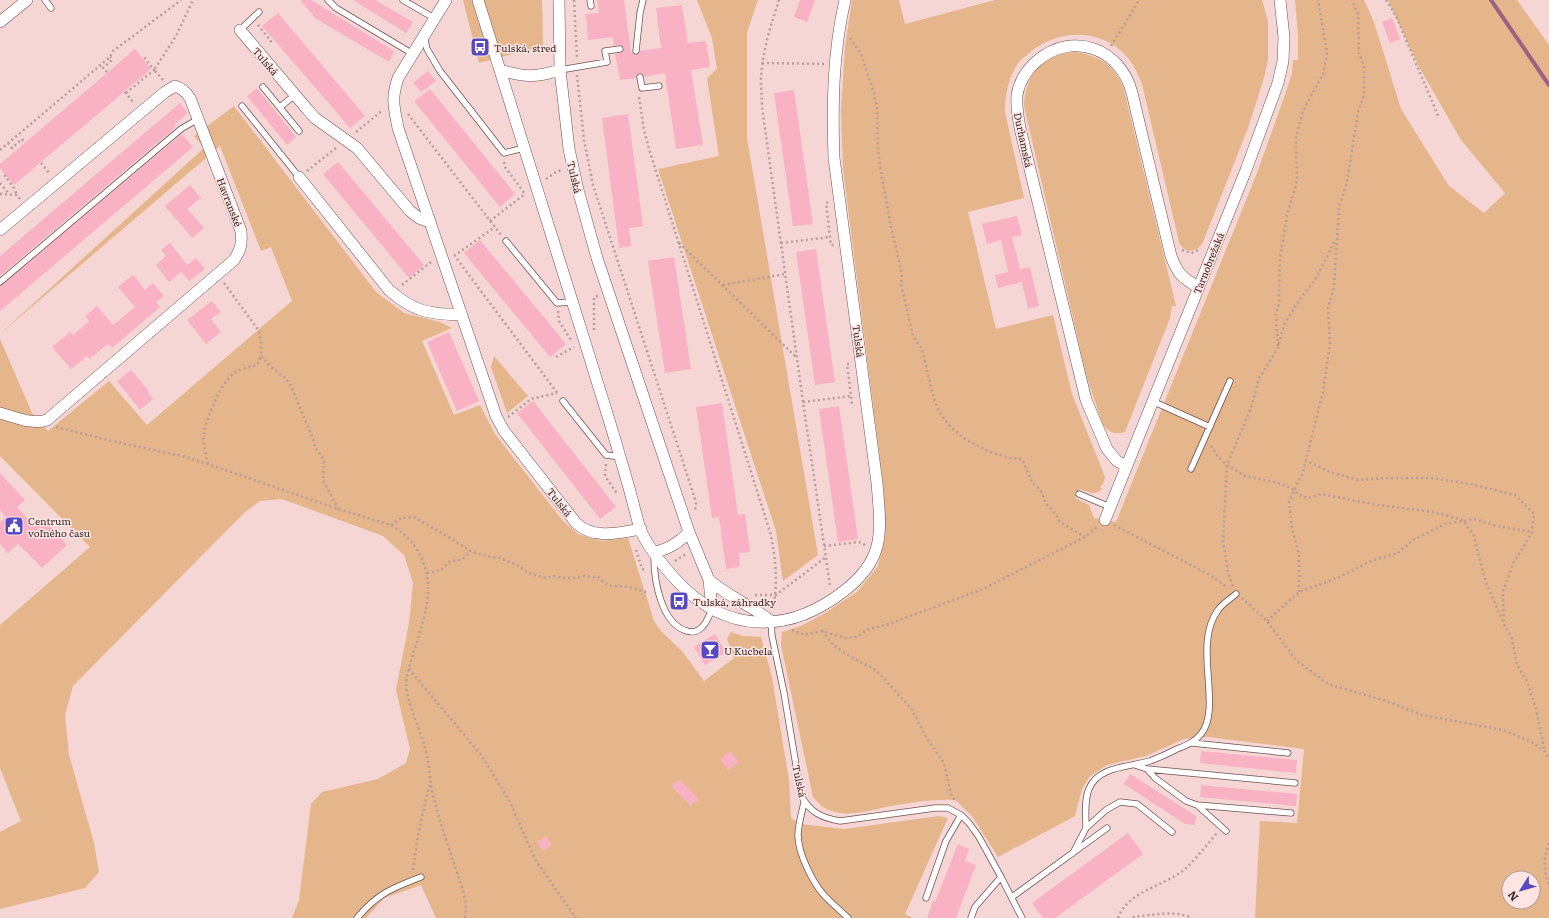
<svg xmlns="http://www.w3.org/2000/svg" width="1549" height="918" font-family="Literata,serif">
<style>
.green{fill:#e5b68b;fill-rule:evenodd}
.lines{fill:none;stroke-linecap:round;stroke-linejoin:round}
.stream{stroke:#996381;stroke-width:4}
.building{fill:#f8b2c3}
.lane-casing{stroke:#6c5351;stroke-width:7}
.street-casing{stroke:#6c5351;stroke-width:12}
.path{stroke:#b69d9b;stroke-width:2.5;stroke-dasharray:2 3;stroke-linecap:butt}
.lane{stroke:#fff;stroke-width:5.5}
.street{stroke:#fff;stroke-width:11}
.labels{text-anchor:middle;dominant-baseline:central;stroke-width:3;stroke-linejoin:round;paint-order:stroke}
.poi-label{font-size:10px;fill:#382c2b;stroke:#fee5e3;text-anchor:start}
.street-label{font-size:10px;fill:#382c2b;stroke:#fee5e3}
</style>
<rect width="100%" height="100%" fill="#f5d6d4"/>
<!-- green -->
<path class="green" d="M463,0H542L543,46L479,63Z
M697,0H758L747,32V138L818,555L783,581L776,531L658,169L719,156L707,78L717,69L712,38Z
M852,0H899L905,24L995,0H1262L1268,21V60L1264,78L1248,128L1203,242C1197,253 1184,254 1179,242L1142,84C1138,74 1134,65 1127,57C1101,27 1056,29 1028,54C1025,57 1021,59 1019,62C1008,77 1005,95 1005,112L1024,198L968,212L996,329L1053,315L1072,394L1105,477L1103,484L1100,487L1102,489C1094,496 1088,492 1079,489L1075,498L1089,505L1094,518L1116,522L1257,173L1286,92L1292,73L1293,60H1298V35L1295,0H1364L1374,22L1401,109L1449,186L1484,213L1505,193L1461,140L1418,65L1388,0H1517L1549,45V918H1255L1260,821L1297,823L1304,749L1208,737L1184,739L1146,756L1107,765L1090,776L1082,789L1075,816L998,857L972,816L955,800C936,799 916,802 897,805C878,808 853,817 835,812C825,810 820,805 813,797L781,645L782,632L801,626L827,612L858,591L878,566L885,537L883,483L843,169L841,110L845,47ZM1509,878H1533V902H1509Z
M1075,52C1098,55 1114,65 1123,86L1176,306H1172L1170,318L1125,432C1115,435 1110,433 1103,425L1087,378L1024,106C1025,74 1043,55 1075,52Z
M234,106L376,292L404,313L440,322L452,328L422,341L454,415L480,405L495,434L563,521L578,534L600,541L628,538L654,621L661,631L682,651L704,681L734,658L727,639L731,632L743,636L761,637L772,677L789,780L791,818L800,824L844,829L939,816L948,818L905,914L913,918H436L421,885L384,898L366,918H292L299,900L311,804L322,792L378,779L406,763L410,749L396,690L409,623L413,583L404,555L383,536L282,499L260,501L244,513L73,686L65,715L69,755L94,843L99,872L85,888L0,909V832L21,821L0,768V625L90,547L0,456V339L32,413L48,431L109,381L147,425L292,301L271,247L261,251L220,146L0,334L204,148L194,136Z
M494,356L528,396L507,413L491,367Z"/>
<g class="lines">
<!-- stream -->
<path class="stream" d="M1491,0L1549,85"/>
</g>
<!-- building -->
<path class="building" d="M300,0H311L394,51L389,62L315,18Z
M353,0H375L413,22L406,33Z
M597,0H624L631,52L636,55L639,54L640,51L661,48L656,8L682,5L688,43L706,41L710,67L691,70L703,145L676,149L665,73L644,77L643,74L640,73L637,74L636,78L620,80L615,54L623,52L624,49L623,46L620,45L614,46L613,37L588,40L586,14L599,13Z
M800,0H815L807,22L794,17Z
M278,13L365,116L350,128L262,26Z
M1392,18L1400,39L1390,43L1382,22Z
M135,49L151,69L14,185L0,168V164Z
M428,71L436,81L421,92L413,83Z
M257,88L296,137L287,145L247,96Z
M430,89L515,194L500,207L414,101Z
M794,90L813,224L793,226L774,93Z
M180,103L188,113L174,125L176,127L0,276V256Z
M628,114L643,226L629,228L631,246L619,248L602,118Z
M182,134L193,147L0,311V286Z
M338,162L424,265L409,278L323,174Z
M190,185L201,198L187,209L204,228L192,238L165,206Z
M1017,216L1022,235L1012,237L1020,269L1030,267L1039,306L1028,309L1022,282L998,288L995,275L1008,272L1001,240L987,244L982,224Z
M480,240L566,344L550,357L464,253Z
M170,243L187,265L196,258L205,269L189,281L181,272L169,282L156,265L166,256L161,250Z
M816,249L835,382L815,385L796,252Z
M674,257L691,369L665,373L648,261Z
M133,275L145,290L153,283L164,296L156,302L160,307L112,348L108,344L89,359L87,356L71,369L52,347L70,332L73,335L89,321L85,316L97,306L113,325L135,307L118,287Z
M212,301L221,312L211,319L221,332L206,344L187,320Z
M449,332L479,401L457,411L427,342Z
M131,370L149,391L148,392L153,399L140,410L117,381Z
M533,401L616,507L600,519L517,413Z
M722,403L738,515L745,514L750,552L739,553L740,567L726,569L719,517L712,518L696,407Z
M839,406L858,539L838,542L819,409Z
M0,473L25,500L17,507L35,527L43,519L67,545L42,568L18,544L8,553L0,544V522L6,517L0,510Z
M715,634L726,652L705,665L694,647Z
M731,751L739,763L728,770L720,759Z
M1201,751L1297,760L1296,773L1200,763Z
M1130,774L1196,816L1195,825L1185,824L1124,784Z
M680,780L699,799L691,806L671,786Z
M1201,785L1297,794L1296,806L1200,797Z
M1128,833L1143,854L1055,918H1043L1032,903Z
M546,836L552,845L543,851L537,842Z
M958,844L969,849L965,861L976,865L956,918H927L933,901L935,902Z"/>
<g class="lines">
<!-- lane casing -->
<g class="lane-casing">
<path id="lane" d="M45,0L51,8
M328,0L336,8L413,54
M403,0L434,18
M590,0L591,6
M240,30L259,12
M424,36L427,49L440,71L504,153L524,148
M636,51L640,13L643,0
M560,70L607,62L605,51L620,49
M640,77L642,88L659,86
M263,87L299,131
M242,106L299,177
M280,107L295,95
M506,241L557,303L572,302
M0,282L181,129L198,119
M563,401L606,455L620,457
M1152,401L1210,427
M1191,469L1230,381
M1079,494L1110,507
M654,557C654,580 661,624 687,631C693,633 699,631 703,626C707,622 709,615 712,610
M771,621L772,636L784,693L801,795C809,812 822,818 840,821L935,808H948L961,815L969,823L979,837L1001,877L1022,918
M1192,743L1288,753
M1135,765L1147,769L1155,778L1186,801L1197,805L1291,813
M1147,769L1295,783
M804,802C802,813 798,825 798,835C798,853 812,881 823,894C831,903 840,910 848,918
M1198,806L1226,831
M1086,828C1086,816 1084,800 1089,789C1098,766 1130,767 1150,761C1158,758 1167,754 1175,750C1184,746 1194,743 1201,734C1223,707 1192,645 1218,610C1222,604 1230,599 1236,594
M1073,853L1086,828L1106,810L1120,802L1137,804L1172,832
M1012,897L1107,828
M926,898L946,841L961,815
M357,918C377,894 392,888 421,877
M971,918L975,907L1001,877"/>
</g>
<!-- street casing -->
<g class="street-casing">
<path id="street" d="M446,0L398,78C391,99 394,107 398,128L496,416L504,431L576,523C594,540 619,533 641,529
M478,0C516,123 554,246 593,368C602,398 612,428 620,457C625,474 630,490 634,507C636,514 638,522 640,529C648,548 664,567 678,582C727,634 789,634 844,591C886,559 881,531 877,483L834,158C832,105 833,52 845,0
M559,0L560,70L569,149L578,190L597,258L657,437L689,532L709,580L712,610
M0,22L27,0
M240,30L307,109L315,118L357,148L410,211L419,218L430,222
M500,70C525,77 534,78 560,70
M299,177L389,290C414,312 429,314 461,315
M0,230L165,92L175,86C182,88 186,92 190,98L241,231C242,243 241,250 234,260L47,420C32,425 15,417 0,413
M1126,466L1117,461L1107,449L1086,400L1020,128C1018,117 1016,106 1017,95C1019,82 1027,69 1037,61C1073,30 1121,49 1132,93L1171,256C1178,274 1181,277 1198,287
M1105,520L1246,170L1278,83L1283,61L1284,37L1280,0
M654,553C669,548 679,543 689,532
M709,580C729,597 752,606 771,621"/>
</g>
<!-- path -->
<path class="path" d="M574,0L577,58
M779,0C771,25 762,52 761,79C761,88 762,97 762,107L803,402L830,586
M1386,0L1396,16L1439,118
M258,25L271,41L268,44
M850,38L861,54L874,93L877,108L878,151L881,172L890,222L902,274L901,284L905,301L913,336L922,349L932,392L938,410L949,425L963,438L990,452L1010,458L1022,459L1032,482L1041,491L1046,504L1056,514L1060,522L1085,537
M1111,46L1139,0
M762,63L824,64
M107,72L103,68L112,60L110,57
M577,75L584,140L593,185L696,502L695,510
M163,80L154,70L176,36L193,0
M125,92L133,102
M126,93L154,70L144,57L143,59
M639,97L644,130L649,149L770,532C776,559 778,582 773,609
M408,114L501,235
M356,132L383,110
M8,143L12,148L22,139L25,143
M0,150L110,57L113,51L181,0
M504,162L505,167L525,194
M41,163L49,173
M307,171L336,148
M6,175L5,176L14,188L17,195
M546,179L556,172L562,170
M0,183L9,194
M0,194L17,195L20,199
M828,202L826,203L831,245H834
M490,221L525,194
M679,243L797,358
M781,243L830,237
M1182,250L1191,253L1201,249
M454,256L495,227
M457,259L558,394
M224,283L259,331L261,342V356L271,367L285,378L290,384L314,441L315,447L324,460L323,480L338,509
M402,285L431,262
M723,285L785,274
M558,311L559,321L571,340
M594,330V297L598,296
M1278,346L1276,315L1279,303L1280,258L1287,215L1297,181L1296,138L1303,111L1323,74L1327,53L1318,0
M556,357L574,347
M849,364H847L852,404H854
M803,402L851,396
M508,417L531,399L557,393
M56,427L112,441L182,456L208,464L338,509L391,525C409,536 422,551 426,572C433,600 420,631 412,657C410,666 406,675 406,684C407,703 420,729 425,748C430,764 429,782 434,799C442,831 454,862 464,894L466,909L465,918
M1211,446L1218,457L1227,465L1245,476L1282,484L1294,490L1299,495L1308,498L1321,494L1378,505L1433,512L1463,520L1474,536L1486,583L1503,622
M1305,460L1330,472L1358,480L1389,478H1432L1470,484L1515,495L1534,514L1532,532L1513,564L1503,591L1504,624L1512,639L1517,665L1527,681L1536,709L1545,752
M208,464C206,454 203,444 204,433C206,418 221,383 234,373C240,369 249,367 257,365L261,356
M606,464L605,476L618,495
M391,525L401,518L414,517L445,535L472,552L490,557L500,558L519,566L528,573L542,577L547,578L553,576L564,578H575L584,576L598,577C610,591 619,584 634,588C639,590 644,592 649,593
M1114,525L1210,575L1228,588
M824,546L859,542L865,545
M636,550L642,569L647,570
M675,561L686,554
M427,573L441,570L449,562L463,559L470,551
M1233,586L1229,576L1223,542L1227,465L1251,408L1259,378L1278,348L1284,325L1300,299L1315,280L1335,241
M1299,592V555L1292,528L1289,502L1303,472L1323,392L1330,343L1328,308L1334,287L1339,208L1347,182L1358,112L1364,95V66L1359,53L1358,14L1352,0
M755,595H776L826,557
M1242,598L1267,621L1296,660L1328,684L1386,701L1422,715L1503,730L1532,742L1545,752L1549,759
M1267,621L1299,592L1337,578L1371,561L1398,553L1413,540L1445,524L1474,519L1497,526L1532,532
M792,630L804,635L822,631L845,638L856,637L869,629L886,625L983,589L1085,537L1097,527
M822,631L834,646L853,658L876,670L911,708L926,737L944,763L951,794L955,801
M409,669L481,755L509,800L536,861L576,918
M1549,843C1544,856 1543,871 1549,884
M413,870L419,830L430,783
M1118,918C1128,891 1164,886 1184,870C1196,859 1206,846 1217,833
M1133,918L1134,917C1152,915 1175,910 1192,918"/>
<!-- lane -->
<use href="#lane" class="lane"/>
<!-- street -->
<use href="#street" class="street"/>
</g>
<!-- icons -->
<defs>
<g id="bus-square" transform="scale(1)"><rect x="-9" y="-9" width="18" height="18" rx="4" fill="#5749c1" stroke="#fee5e3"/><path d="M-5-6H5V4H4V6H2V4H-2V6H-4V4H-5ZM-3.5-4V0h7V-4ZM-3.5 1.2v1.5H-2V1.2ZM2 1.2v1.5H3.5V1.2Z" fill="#fff"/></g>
<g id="civic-square" transform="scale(1)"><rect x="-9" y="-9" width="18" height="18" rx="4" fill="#5749c1" stroke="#fee5e3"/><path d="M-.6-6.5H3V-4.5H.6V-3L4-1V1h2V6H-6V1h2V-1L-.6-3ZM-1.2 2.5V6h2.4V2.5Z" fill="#fff"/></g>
<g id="bar-square" transform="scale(1)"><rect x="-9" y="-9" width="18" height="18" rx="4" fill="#5749c1" stroke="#fee5e3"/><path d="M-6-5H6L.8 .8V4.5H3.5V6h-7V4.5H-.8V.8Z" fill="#fff"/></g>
</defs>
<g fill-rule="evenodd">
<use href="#bus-square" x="480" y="47"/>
<use href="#civic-square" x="14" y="526"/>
<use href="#bus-square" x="679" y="601"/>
<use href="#bar-square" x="710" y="650"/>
</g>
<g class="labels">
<!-- poi labels -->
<g class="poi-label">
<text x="494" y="47">Tulská, stred</text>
<text x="28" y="520">Centrum<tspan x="28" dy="12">voľného času</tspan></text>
<text x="693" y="601">Tulská, záhradky</text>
<text x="724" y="650">U Kucbela</text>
</g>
<!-- street labels -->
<g class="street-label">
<text transform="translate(266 61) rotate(50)">Tulská</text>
<text transform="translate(1024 140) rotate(78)">Durhamská</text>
<text transform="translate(575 177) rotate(77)">Tulská</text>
<text transform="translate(230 202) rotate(69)">Havranské</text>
<text transform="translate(1208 263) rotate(-68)">Tarnobrežská</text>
<text transform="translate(859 341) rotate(82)">Tulská</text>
<text transform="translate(560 502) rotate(52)">Tulská</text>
<text transform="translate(800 781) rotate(78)">Tulská</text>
</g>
</g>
<!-- north arrow -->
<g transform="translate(1521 890) rotate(233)"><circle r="19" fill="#fee5e3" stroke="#af9b99"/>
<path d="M0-3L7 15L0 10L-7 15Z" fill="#5749c1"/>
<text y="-6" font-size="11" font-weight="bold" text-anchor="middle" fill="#382c2b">N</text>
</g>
</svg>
